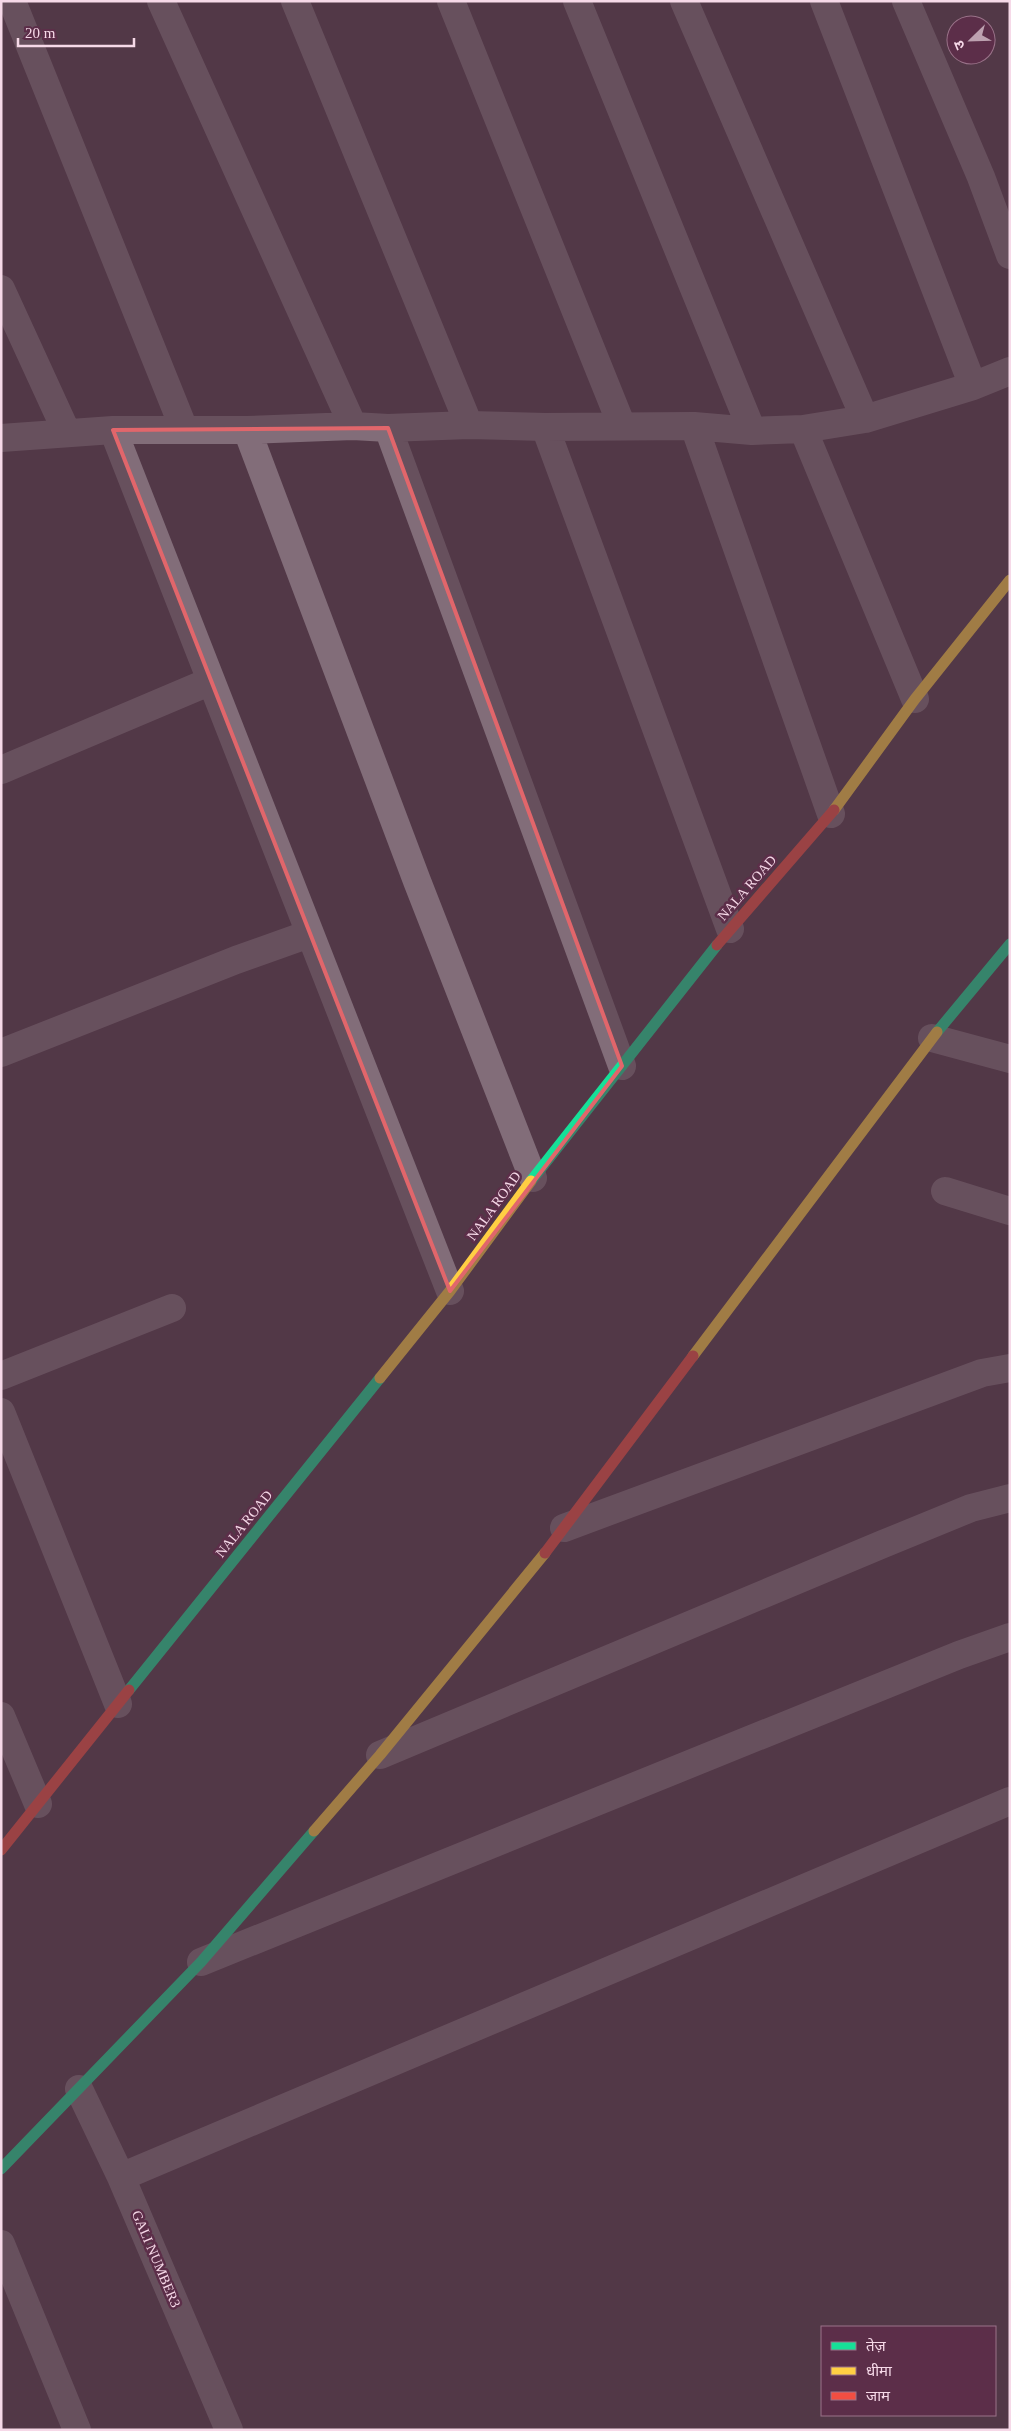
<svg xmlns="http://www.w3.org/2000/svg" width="1011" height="2431" font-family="'Times New Roman','Noto Sans Devanagari',serif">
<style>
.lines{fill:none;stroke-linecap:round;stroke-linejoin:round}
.street{stroke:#826d79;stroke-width:28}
.fast{stroke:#16e098;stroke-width:11}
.slow{stroke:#ffcf43;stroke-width:11}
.jam{stroke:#f24e42;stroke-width:11}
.marked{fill:none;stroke:#e1666b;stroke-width:4;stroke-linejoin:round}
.labels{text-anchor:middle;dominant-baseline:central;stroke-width:5;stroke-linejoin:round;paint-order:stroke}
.street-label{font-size:14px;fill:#f6d9e8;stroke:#5c2e49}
</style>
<rect width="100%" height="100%" fill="#523847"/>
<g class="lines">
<!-- street -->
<path class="street" d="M12,1L184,429
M161,1L353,426
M295,1L469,425
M451,1L622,426
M577,1L752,431
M684,1L865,419
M824,1L973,386
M906,1L981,177L1010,255
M1,289L67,433
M694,426L831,814
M545,427L730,929
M388,428L622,1066
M803,429L915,699
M113,430L450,1291
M247,430L417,881L533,1178
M1,438L113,430H247L353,426L388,428L469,425L545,427L694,426L752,431L803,429L865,419L973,386L1010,371
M1,770L211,681
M932,1038L1010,1059
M1,1053L236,960L309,934
M945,1191L1010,1211
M1,1376L172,1308
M1,1412L118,1704
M564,1528L982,1373L1010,1368
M1,1716L38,1804
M380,1755L883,1544L971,1508L1010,1498
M201,1962L959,1655L1010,1637
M79,2089L121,2177L229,2430
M121,2177L1010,1801
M1,2244L77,2430"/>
<!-- fast -->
<path class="fast" d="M937,1032L1010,944
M531,1181L717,945
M129,1690L380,1378
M1,2169L201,1962L314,1831"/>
<!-- slow -->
<path class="slow" d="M834,810L915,699L1010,580
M693,1356L937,1032
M380,1378L450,1291L531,1181
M314,1831L380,1755L545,1553"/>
<!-- jam -->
<path class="jam" d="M717,945L834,810
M545,1553L693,1356
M1,1850L129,1690"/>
</g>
<!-- marked area -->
<path d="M0 0H1011V2431H0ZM388,428L622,1066L450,1291L113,430Z" fill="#523847" fill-opacity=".55" fill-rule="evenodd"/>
<path class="marked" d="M388,428L622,1066L450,1291L113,430Z"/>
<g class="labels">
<!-- street labels -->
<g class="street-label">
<text transform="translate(747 888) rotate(-49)">NALA ROAD</text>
<text transform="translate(494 1206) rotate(-54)">NALA ROAD</text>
<text transform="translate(244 1524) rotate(-51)">NALA ROAD</text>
<text transform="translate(156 2259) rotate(67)">GALI NUMBER3</text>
</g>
</g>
<!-- border -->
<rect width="1011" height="2431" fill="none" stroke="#f6d9e8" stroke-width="5"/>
<!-- legend -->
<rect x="821" y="2326" width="175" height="90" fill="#5c2e49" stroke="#9a7289"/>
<rect x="831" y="2342" width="25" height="8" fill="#16e098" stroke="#9a7289"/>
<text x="866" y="2351" font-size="15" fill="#f6d9e8">तेज़</text>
<rect x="831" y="2367" width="25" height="8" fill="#ffcf43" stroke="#9a7289"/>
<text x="866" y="2376" font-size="15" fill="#f6d9e8">धीमा</text>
<rect x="831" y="2392" width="25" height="8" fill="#f24e42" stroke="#9a7289"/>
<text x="866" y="2401" font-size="15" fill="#f6d9e8">जाम</text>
<!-- north arrow -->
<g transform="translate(971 40) rotate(247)"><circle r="24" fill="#5c2e49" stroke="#9a7289"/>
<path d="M0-4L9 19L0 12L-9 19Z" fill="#bda1b0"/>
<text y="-8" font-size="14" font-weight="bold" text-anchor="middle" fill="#f6d9e8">उ</text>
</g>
<!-- scale -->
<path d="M18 38v8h116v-8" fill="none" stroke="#f6d9e8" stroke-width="2.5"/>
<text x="25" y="38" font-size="15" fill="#f6d9e8" stroke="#5c2e49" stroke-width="4" paint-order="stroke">20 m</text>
</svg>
